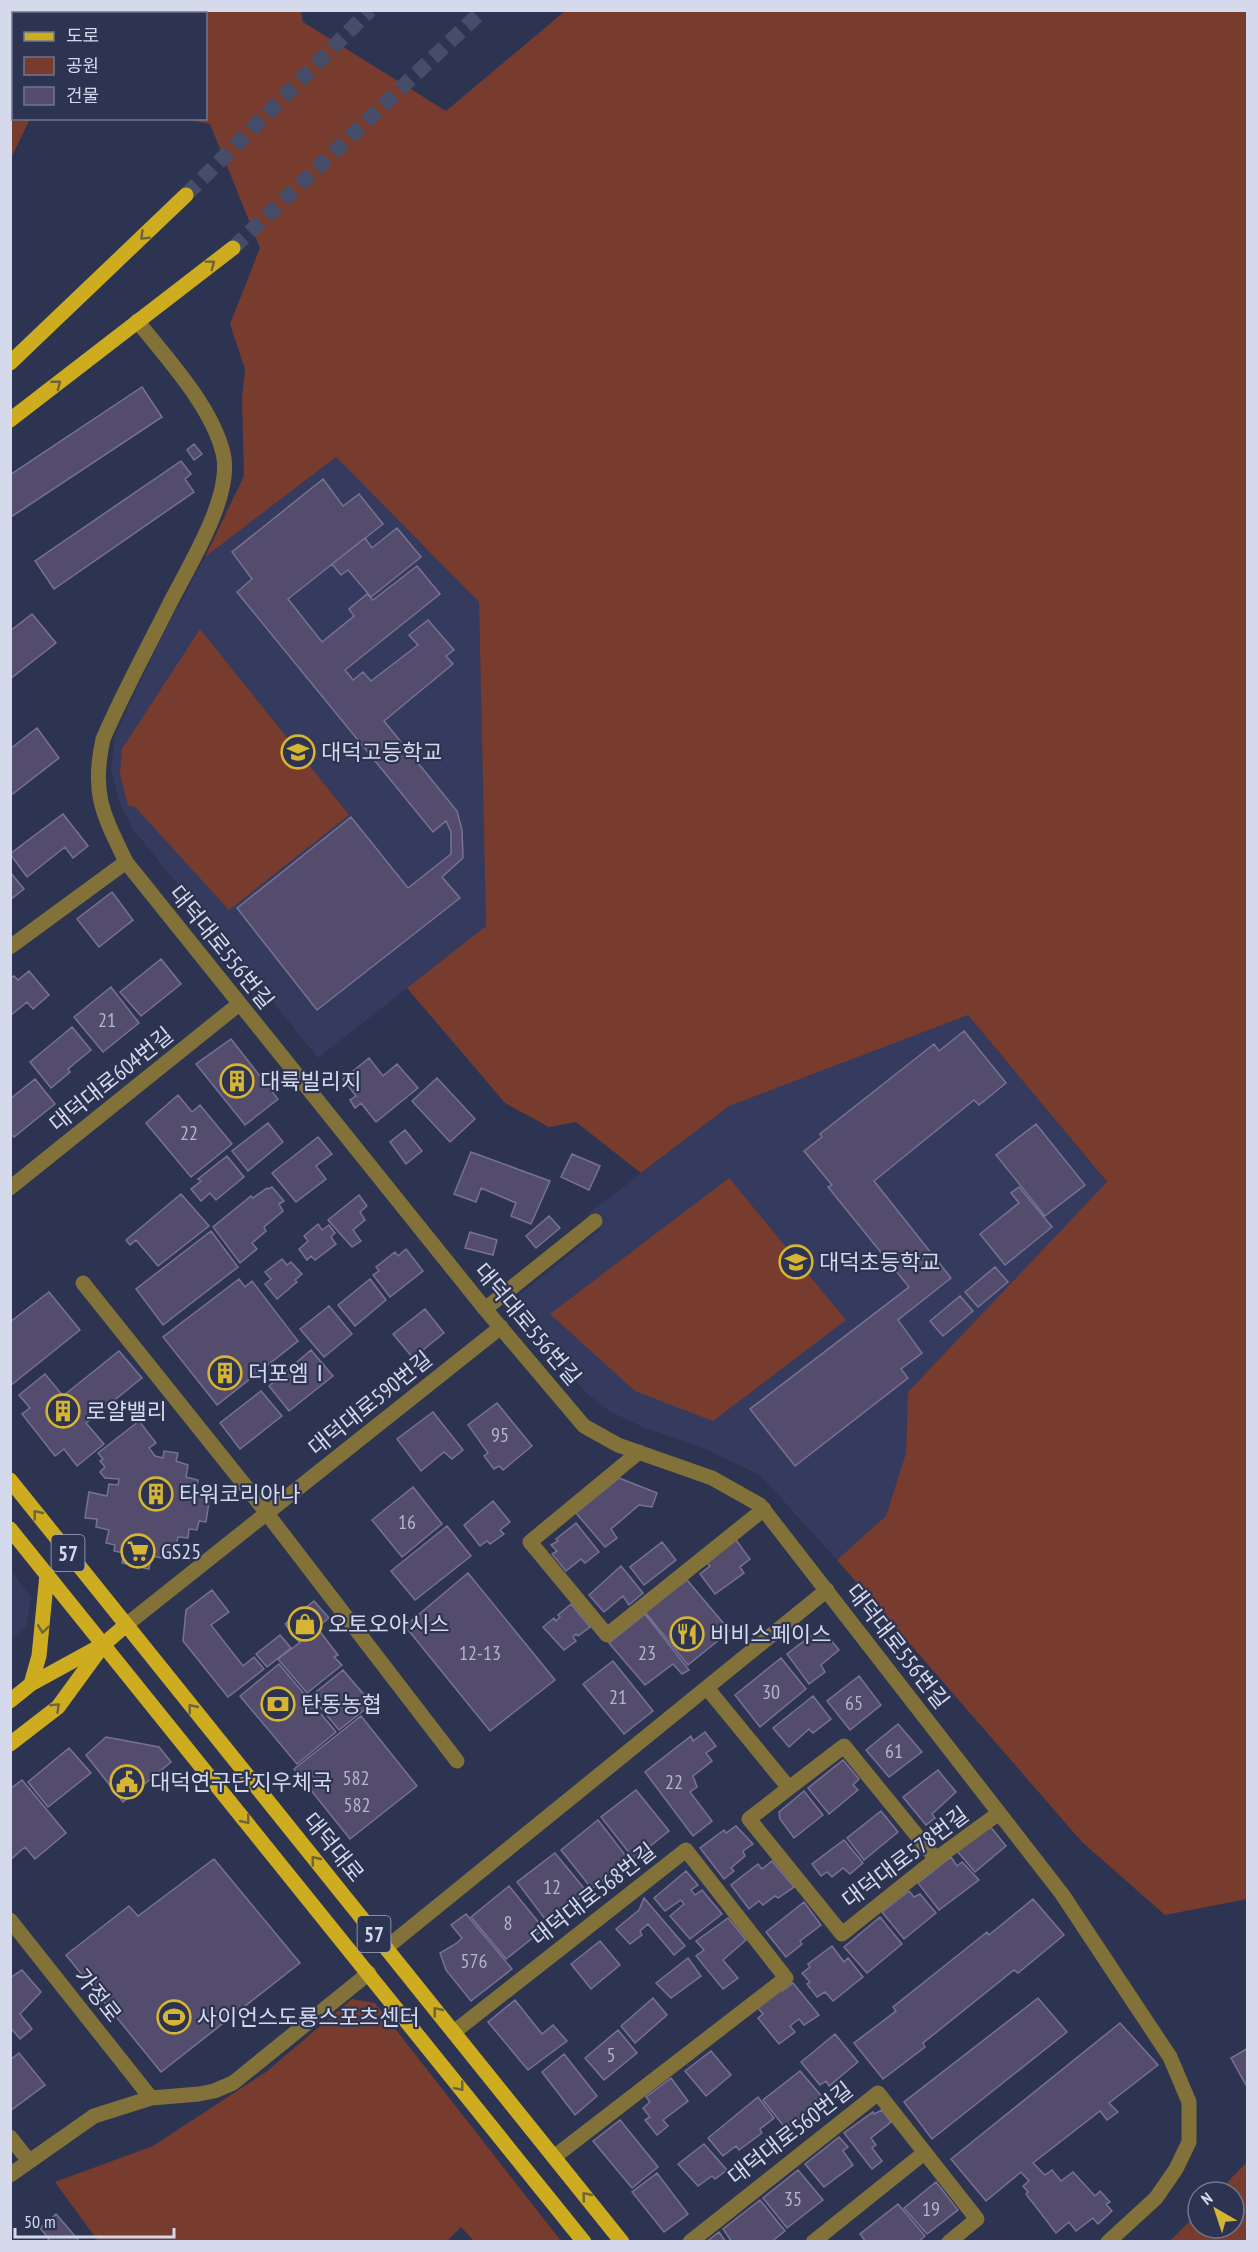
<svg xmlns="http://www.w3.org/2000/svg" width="1258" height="2252" font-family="'PT Sans Narrow','Noto Sans KR',sans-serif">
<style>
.built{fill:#343b5f}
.green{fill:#783c2f}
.building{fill:#534c6d;stroke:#787193;stroke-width:1.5}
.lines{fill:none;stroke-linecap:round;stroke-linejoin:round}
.major-tunnel{stroke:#464d68;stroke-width:15;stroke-dasharray:15 8;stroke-linecap:butt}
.minor{stroke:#82723a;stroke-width:15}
.major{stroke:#ceac20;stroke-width:15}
.oneway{stroke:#6d643d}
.labels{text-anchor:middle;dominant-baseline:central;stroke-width:4.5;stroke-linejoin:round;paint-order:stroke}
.number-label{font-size:20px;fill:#b4b6cc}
.shield{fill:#2d3451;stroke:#a2a8be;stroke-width:1.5}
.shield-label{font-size:21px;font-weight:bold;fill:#d4d9ec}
.poi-label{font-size:22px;fill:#d4d9ec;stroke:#2d3451;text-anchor:start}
.street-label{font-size:22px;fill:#d4d9ec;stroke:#2d3451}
</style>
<rect width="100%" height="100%" fill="#2d3451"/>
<!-- built -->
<path class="built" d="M336,457L479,602L486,926L318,1058L133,829L119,801L111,769L115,735L159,642L205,557Z
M968,1015L1107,1183L908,1392L906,1453L886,1517L837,1560L760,1475L701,1447L645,1428L609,1411L585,1392L516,1308L520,1294L600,1230L588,1214L729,1106Z
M11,1570L31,1597L26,1628L11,1640Z"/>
<!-- green -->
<path class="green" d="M11,10L301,11L303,22L446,111L565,11H1247V1899L1165,1915L1082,1842L837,1560L886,1516L906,1453L908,1392L1107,1182L968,1015L729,1106L641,1173L576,1122L549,1127L505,1103L407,988L486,926L479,602L336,457L205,557L244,476L242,399L245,369L230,324L260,248L210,124L184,119L206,118V14H14V118L30,119L11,158Z
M200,629L349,815L229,910L136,808L128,805L120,775L122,749Z
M729,1178L846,1320L713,1421L635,1391L550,1314Z
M352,1999L375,2003L561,2241H474L461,2227L446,2242L98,2241L55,2182L153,2146L266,2072Z
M1247,2162V2241H1170L1198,2213V2228H1234V2192H1218Z"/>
<!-- building -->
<path class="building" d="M142,387L162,417L11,517L10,475Z
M194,444L202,454L194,460L187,450Z
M181,461L191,474L185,479L194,492L54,589L35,561Z
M323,479L343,506L359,494L383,524L288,599L322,642L354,616L349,609L367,594L373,600L417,566L440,594L345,670L353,680L363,672L371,681L418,645L409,635L428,620L454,650L446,656L453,664L384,721L457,811L462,830L463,858L442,877L460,898L317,1010L237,908L351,817L408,888L451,854V832L446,821L433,832L237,592L252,579L232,552Z
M397,528L421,557L371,597L348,570L341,575L332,564L365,538L372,548Z
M32,614L56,643L10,679V631Z
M37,728L59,758L10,796V749Z
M63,814L88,846L73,858L65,847L27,877L10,854Z
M10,872L24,889L10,900Z
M112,892L133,920L99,947L77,919Z
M161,959L181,984L141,1016L120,992Z
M29,971L49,995L33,1009L27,1002L10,1016V978L14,976L18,980Z
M111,987L139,1023L103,1052L74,1017Z
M72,1027L91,1050L68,1069L70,1072L51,1088L30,1062Z
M964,1031L1006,1083L979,1105L974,1100L874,1181L951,1278L898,1320L922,1353L901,1369L908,1378L795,1466L750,1409L909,1287L828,1187L832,1185L804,1151L822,1137L820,1134L934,1044L939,1051Z
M231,1039L278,1099L245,1125L196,1064Z
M369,1058L383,1076L397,1064L418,1088L376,1122L361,1103L355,1108L350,1100L356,1096L343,1079Z
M437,1078L475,1119L450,1142L412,1101Z
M35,1079L55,1104L14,1137L10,1133V1099Z
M178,1095L192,1112L200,1105L232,1144L191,1177L146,1123Z
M268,1123L283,1142L248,1171L232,1151Z
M1036,1124L1085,1185L1045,1216L996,1155Z
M405,1130L422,1151L406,1164L390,1142Z
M318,1137L332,1154L316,1166L326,1179L296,1202L272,1173Z
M471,1152L550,1181L531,1224L511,1216L516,1203L481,1188L476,1202L454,1194Z
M572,1154L600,1166L589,1190L561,1177Z
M227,1156L244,1177L216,1200L210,1193L201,1201L191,1189L201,1181L198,1179Z
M272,1187L284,1201L279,1204L283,1211L264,1227L266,1231L252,1243L257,1249L240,1263L213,1227L251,1196L253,1198L267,1188L268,1189Z
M1019,1187L1052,1227L1005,1265L980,1234L1019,1203L1011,1193Z
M181,1194L209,1226L158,1266L136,1240L130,1245L126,1240Z
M359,1195L367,1206L360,1212L365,1220L353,1230L361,1241L352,1247L328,1220Z
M549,1216L560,1228L536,1248L526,1236Z
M318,1224L322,1230L329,1225L335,1233L331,1237L336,1244L315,1260L311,1256L307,1260L299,1249L308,1241L304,1236Z
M211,1231L238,1267L163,1325L136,1289Z
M470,1232L497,1240L493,1255L465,1248Z
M406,1249L423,1271L390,1297L373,1275L379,1271L376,1267L395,1252L398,1256Z
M282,1259L287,1265L291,1262L302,1274L295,1280L297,1282L277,1299L265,1284L271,1279L265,1272Z
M995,1267L1008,1282L978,1307L965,1292Z
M239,1279L245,1287L252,1281L298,1341L217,1405L163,1337Z
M370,1279L386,1300L355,1326L338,1305Z
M49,1292L80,1330L10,1386V1322Z
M960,1296L973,1311L943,1336L930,1321Z
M329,1306L352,1334L324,1357L300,1329Z
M425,1309L444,1333L413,1358L393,1334Z
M311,1350L333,1376L289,1411L269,1386Z
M119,1351L142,1378L86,1423L104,1444L77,1466L64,1449L55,1456L22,1414L30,1408L19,1395L45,1374L63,1396Z
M261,1391L282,1416L240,1449L220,1423Z
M497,1403L532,1446L503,1470L499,1466L494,1469L484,1456L488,1453L468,1425Z
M433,1412L463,1450L452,1459L444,1452L421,1471L397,1439Z
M139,1421L156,1443L149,1448L155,1456L163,1458L164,1451L178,1453L176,1461L188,1465L186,1477L198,1480L196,1492L210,1495L206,1522L199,1521L197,1530L189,1529L188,1538L178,1537L175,1551L164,1550L162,1558L151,1556L149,1569L122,1563L124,1553L114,1551L115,1545L106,1543L109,1530L96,1527L97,1519L85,1518L89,1492L107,1496L109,1484L118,1485L119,1479L105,1478L100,1472L105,1467L100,1461L103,1459L98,1453Z
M619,1478L657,1493L652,1507L639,1505L611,1529L617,1538L605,1547L576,1513Z
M413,1487L442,1524L402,1557L372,1520Z
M493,1501L510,1522L500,1530L504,1534L490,1544L487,1541L480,1546L464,1525Z
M576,1523L599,1552L585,1563L581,1559L566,1571L552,1554L557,1551L551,1545L558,1541L556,1539Z
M447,1526L471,1556L415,1600L391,1571Z
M736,1540L750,1559L740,1567L744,1573L715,1594L700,1574L710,1566L706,1562Z
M662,1542L676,1560L644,1585L630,1567Z
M621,1566L643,1593L629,1605L623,1596L604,1612L589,1595Z
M468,1573L555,1680L490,1731L405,1626Z
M687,1580L730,1631L688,1665L645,1612Z
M212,1590L229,1612L211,1625L243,1666L254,1657L264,1669L228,1697L183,1641L186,1610Z
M314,1601L329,1618L299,1642L285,1624Z
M571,1604L590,1627L578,1636L576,1634L573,1637L576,1641L564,1650L543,1627L554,1618L556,1621L560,1617L558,1615Z
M645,1614L689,1670L682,1674L673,1664L645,1685L609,1643Z
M821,1628L839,1650L821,1665L825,1672L809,1684L787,1654Z
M318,1629L338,1655L334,1657L342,1665L307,1693L278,1659Z
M280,1635L291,1648L267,1667L256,1654Z
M781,1658L806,1689L760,1727L735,1695Z
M613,1661L653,1711L624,1734L583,1684Z
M279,1664L336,1732L297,1764L240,1696Z
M343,1670L372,1704L339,1730L311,1696Z
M859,1676L881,1705L850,1730L827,1701Z
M813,1696L831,1719L813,1733L809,1729L789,1747L773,1728Z
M361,1716L417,1786L350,1839L294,1769Z
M898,1724L922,1752L889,1777L866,1750Z
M705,1732L716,1746L706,1753L712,1761L693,1776L697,1787L690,1792L712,1821L693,1836L645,1772L691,1736L693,1741Z
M106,1737L159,1747L171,1762L123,1802L86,1755Z
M69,1748L91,1773L48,1807L28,1782Z
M843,1760L859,1779L853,1785L858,1790L829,1814L808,1788Z
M938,1770L956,1792L932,1814L935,1818L926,1825L903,1797Z
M22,1780L66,1833L35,1859L25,1847L10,1860V1789Z
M636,1790L669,1831L634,1859L601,1817Z
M804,1791L823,1815L794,1838L780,1819L779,1812Z
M881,1811L898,1832L864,1860L847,1838Z
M598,1820L629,1860L592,1889L561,1850Z
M989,1825L1006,1846L975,1872L957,1851Z
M736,1826L753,1844L743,1851L745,1856L731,1868L734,1871L724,1879L700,1848L724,1830L726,1833Z
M844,1840L863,1863L850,1874L843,1868L832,1877L827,1872L821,1876L812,1864Z
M555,1853L587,1892L548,1923L517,1882Z
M951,1857L957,1866L962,1862L979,1880L939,1910L918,1883Z
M214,1859L300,1963L161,2072L66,1955L129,1906L138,1916Z
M772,1861L794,1887L778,1898L775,1896L763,1905L759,1901L749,1909L731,1885L758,1864L762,1869Z
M686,1871L698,1885L691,1890L695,1895L702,1890L722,1914L690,1939L670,1916L684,1904L681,1900L665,1911L654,1898Z
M509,1886L544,1929L506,1959L471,1917Z
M909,1891L914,1897L920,1894L936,1913L904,1939L882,1912Z
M644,1898L685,1946L674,1955L648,1924L640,1931L642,1935L630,1944L616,1929L639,1910Z
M1033,1899L1064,1935L1018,1973L1014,1970L923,2043L925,2047L883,2079L854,2043L896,2011L893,2007L987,1932L989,1935Z
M804,1902L821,1925L800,1941L802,1944L786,1957L766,1932Z
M466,1914L512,1969L471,2001L446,1970L440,1953L457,1943L462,1938L451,1925Z
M880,1917L902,1944L867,1973L844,1947Z
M728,1918L746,1940L723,1960L738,1978L723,1989L696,1956L704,1950L696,1941Z
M600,1941L620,1965L591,1989L571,1964Z
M832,1946L844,1962L848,1958L863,1977L833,2001L825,1992L817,1997L807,1984L810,1982L802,1973L810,1967L808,1964Z
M688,1958L701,1976L671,1998L656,1983Z
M22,1970L41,1992L20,2014L32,2029L20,2039L10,2027V1978Z
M793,1983L819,2015L804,2025L799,2019L790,2026L795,2032L779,2044L758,2018L763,2014L757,2007L781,1989L782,1991Z
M653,1998L667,2015L635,2043L621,2026Z
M1038,1998L1067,2032L932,2139L904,2102Z
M515,2000L542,2034L553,2025L567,2041L528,2070L488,2022Z
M1120,2023L1158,2065L1109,2103L1118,2112L1107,2120L1100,2111L1033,2163L1045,2175L1052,2170L1061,2181L1073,2172L1095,2196L1100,2191L1110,2202L1106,2204L1112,2211L1098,2224L1093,2218L1076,2231L1069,2222L1056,2233L1026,2194L1028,2192L1023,2186L1029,2181L1021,2172L986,2201L951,2159Z
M618,2030L637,2053L604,2080L585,2058Z
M835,2034L858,2062L829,2086L826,2081L820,2085L801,2062Z
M1248,2048V2084L1246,2085L1231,2058Z
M711,2051L731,2075L706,2096L685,2071Z
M19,2053L45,2085L10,2111V2060Z
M564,2054L597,2096L575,2115L542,2072Z
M800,2071L824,2099L786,2129L763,2100Z
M671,2078L688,2101L663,2120L668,2126L657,2135L645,2120L650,2117L643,2108L650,2102L646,2097Z
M758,2097L774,2118L760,2129L762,2133L739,2150L736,2146L723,2156L708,2138Z
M882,2110L891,2122L871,2138L876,2145L872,2148L882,2161L872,2169L844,2133L873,2112L874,2114Z
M620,2120L658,2167L632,2188L593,2141Z
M839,2137L848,2147L843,2151L853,2165L824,2187L805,2164Z
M704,2144L727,2170L715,2179L712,2176L698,2186L678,2164Z
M798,2170L823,2200L787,2228L763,2198Z
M657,2173L688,2214L664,2232L632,2192Z
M936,2182L958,2210L927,2234L904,2208Z
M760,2200L785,2231L771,2242H732L723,2229Z
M898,2204L925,2236L918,2242H866L860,2234Z
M56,2214L80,2242H46L49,2239L40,2228Z
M719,2232L726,2242H706Z"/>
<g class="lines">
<!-- major-tunnel -->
<path class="major-tunnel" d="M186,195L370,10
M233,248L483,10"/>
<!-- minor -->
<path class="minor" d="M137,321C167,358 212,407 223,453C234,495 188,567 169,605C147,649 123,693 103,739C91,794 103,814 126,862L485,1309L584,1426L618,1445L712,1478L760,1505L1062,1894L1170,2057L1189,2102V2142L1176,2169L1156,2198L1108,2242
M10,947L126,862
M10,1188L239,1004
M83,1283L255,1498L457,1761
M485,1309L595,1221
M639,1452L530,1542L607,1635L764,1509
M126,1625L501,1327
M707,1688L789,1788L749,1819L842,1934L936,1859L999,1813
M789,1788L844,1746L936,1859
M10,1920L151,2098
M386,1948L827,1590
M454,2032L686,1850L786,1978L554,2157
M10,2137L29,2161
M10,2175L94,2116L151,2098L199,2094L214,2091L233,2083L369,1973
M690,2242L878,2093L977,2219L949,2242
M813,2242L924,2153"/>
<!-- major -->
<path class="major" d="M10,363L186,195
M10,420L233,248
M10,1480L622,2242
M10,1529L584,2242
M31,1684L39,1656L47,1574
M10,1701L31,1684L104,1644L126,1625
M10,1744L58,1707L104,1644"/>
</g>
<!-- one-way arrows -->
<defs><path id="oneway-chevron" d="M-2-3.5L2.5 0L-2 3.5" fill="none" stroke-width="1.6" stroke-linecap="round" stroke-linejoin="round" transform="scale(1.5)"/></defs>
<g class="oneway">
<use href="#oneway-chevron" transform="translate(144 236) rotate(136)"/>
<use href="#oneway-chevron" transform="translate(211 264) rotate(-37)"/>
<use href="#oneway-chevron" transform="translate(57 384) rotate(-38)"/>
<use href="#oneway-chevron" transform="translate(37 1514) rotate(-129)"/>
<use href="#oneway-chevron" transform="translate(43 1629) rotate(97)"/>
<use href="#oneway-chevron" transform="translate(56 1707) rotate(-44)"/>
<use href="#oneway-chevron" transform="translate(192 1708) rotate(-129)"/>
<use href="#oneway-chevron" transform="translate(246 1820) rotate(51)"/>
<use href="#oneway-chevron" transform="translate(315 1860) rotate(-129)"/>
<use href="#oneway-chevron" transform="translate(437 2011) rotate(-129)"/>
<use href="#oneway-chevron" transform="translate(460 2087) rotate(51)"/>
<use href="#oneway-chevron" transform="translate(586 2196) rotate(-129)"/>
</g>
<!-- icons -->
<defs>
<g id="school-ring" transform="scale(1.725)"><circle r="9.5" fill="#2d3451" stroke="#d6b534" stroke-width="1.5"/><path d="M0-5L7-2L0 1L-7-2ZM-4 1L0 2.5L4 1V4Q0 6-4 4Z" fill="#d6b534"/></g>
<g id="building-ring" transform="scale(1.725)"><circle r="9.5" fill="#2d3451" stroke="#d6b534" stroke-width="1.5"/><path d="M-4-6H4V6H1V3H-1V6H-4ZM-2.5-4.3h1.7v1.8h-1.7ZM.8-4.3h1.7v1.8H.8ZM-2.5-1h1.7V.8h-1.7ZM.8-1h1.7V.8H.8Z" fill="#d6b534"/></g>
<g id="supermarket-ring" transform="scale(1.725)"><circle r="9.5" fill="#2d3451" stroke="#d6b534" stroke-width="1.5"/><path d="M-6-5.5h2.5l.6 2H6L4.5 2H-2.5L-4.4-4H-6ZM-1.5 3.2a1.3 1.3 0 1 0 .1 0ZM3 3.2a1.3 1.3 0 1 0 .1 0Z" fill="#d6b534"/></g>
<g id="shop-ring" transform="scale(1.725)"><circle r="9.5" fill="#2d3451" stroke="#d6b534" stroke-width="1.5"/><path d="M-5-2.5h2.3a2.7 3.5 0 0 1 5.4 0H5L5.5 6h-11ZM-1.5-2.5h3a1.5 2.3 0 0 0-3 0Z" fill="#d6b534"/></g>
<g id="restaurant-ring" transform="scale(1.725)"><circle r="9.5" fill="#2d3451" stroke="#d6b534" stroke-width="1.5"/><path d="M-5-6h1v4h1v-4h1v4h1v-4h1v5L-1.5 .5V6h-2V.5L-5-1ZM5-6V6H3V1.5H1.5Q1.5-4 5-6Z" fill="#d6b534"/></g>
<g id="bank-ring" transform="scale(1.725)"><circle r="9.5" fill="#2d3451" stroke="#d6b534" stroke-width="1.5"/><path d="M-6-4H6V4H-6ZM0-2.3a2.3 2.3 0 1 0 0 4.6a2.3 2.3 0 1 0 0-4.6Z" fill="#d6b534"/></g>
<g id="civic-ring" transform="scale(1.725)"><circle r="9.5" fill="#2d3451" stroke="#d6b534" stroke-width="1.5"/><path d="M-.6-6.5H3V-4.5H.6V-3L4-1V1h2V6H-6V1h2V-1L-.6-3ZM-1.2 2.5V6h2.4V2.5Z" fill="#d6b534"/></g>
<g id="stadium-ring" transform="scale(1.725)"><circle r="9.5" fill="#2d3451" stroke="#d6b534" stroke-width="1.5"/><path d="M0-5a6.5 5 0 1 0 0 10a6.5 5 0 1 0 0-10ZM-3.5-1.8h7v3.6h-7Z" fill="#d6b534"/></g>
</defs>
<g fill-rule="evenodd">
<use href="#school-ring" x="298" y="752"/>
<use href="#building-ring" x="237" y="1081"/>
<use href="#school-ring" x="796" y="1262"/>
<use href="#building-ring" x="225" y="1373"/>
<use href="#building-ring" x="63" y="1411"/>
<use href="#building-ring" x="156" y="1494"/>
<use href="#supermarket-ring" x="138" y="1551"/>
<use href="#shop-ring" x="305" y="1624"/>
<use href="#restaurant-ring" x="687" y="1634"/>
<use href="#bank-ring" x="278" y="1704"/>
<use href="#civic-ring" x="127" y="1782"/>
<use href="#stadium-ring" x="174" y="2017"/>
</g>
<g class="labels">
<!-- number labels -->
<g class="number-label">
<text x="107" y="1020">21</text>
<text x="189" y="1133">22</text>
<text x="500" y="1435">95</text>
<text x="407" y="1522">16</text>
<text x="480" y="1653">12-13</text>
<text x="647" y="1653">23</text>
<text x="771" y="1692">30</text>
<text x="618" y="1697">21</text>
<text x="854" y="1703">65</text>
<text x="894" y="1751">61</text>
<text x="356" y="1778">582</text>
<text x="674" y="1782">22</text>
<text x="357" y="1805">582</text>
<text x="552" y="1887">12</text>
<text x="508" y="1923">8</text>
<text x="474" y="1961">576</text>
<text x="611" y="2055">5</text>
<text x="793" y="2199">35</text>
<text x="931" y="2209">19</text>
</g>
<!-- shield labels -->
<g class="shield">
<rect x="51.5" y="1535" width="33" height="36" rx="4.5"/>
<rect x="357.5" y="1916" width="33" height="36" rx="4.5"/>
</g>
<g class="shield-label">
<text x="68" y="1553">57</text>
<text x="374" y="1934">57</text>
</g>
<!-- poi labels -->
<g class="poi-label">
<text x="321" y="752">대덕고등학교</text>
<text x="260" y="1081">대륙빌리지</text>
<text x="819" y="1262">대덕초등학교</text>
<text x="248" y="1373">더포엠Ⅰ</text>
<text x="86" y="1411">로얄밸리</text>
<text x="179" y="1494">타워코리아나</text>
<text x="161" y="1551">GS25</text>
<text x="328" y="1624">오토오아시스</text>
<text x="710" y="1634">비비스페이스</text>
<text x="301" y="1704">탄동농협</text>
<text x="150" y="1782">대덕연구단지우체국</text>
<text x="197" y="2017">사이언스도룡스포츠센터</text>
</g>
<!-- street labels -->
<g class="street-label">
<text transform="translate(222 947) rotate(51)">대덕대로556번길</text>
<text transform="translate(111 1079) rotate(-39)">대덕대로604번길</text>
<text transform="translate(528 1324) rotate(50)">대덕대로556번길</text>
<text transform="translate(370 1403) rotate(-39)">대덕대로590번길</text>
<text transform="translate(898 1646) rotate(52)">대덕대로556번길</text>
<text transform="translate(334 1847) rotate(51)">대덕대로</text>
<text transform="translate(905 1857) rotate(-37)">대덕대로578번길</text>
<text transform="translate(593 1894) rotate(-38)">대덕대로568번길</text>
<text transform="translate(98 1995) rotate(52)">가정로</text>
<text transform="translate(790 2133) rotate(-38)">대덕대로560번길</text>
</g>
</g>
<!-- border -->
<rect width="1258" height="2252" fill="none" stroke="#d4d9ec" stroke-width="24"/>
<!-- legend -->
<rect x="12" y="12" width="195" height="108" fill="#2d3451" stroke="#70768f" stroke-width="1.5"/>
<rect x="24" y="32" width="30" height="9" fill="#ceac20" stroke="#70768f" stroke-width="1.5"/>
<text x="66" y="42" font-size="18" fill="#d4d9ec">도로</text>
<rect x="24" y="57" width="30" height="18" fill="#783c2f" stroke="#70768f" stroke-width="1.5"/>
<text x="66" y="72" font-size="18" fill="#d4d9ec">공원</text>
<rect x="24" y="87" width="30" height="18" fill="#534c6d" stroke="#70768f" stroke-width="1.5"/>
<text x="66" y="102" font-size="18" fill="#d4d9ec">건물</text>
<!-- north arrow -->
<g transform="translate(1216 2210) rotate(321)"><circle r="28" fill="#2d3451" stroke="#70768f" stroke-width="1.5"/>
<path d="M0-4.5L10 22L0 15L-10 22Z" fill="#d6b534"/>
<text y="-9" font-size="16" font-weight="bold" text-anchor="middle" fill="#d4d9ec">N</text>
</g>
<!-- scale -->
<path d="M15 2228v9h159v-9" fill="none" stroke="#d4d9ec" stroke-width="3"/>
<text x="24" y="2228" font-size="18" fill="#d4d9ec" stroke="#2d3451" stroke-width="4.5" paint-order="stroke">50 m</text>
</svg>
